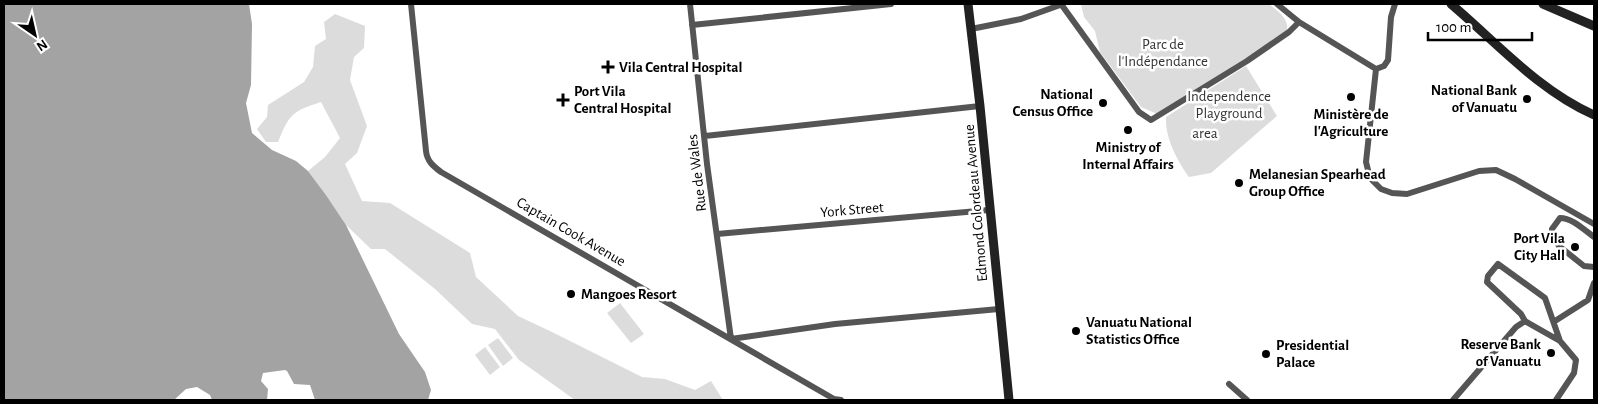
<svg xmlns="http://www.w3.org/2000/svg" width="1598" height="404" font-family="'Alegreya Sans',sans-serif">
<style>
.green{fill:#dcdcdc}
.water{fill:#a3a3a3}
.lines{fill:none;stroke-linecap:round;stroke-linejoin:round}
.street{stroke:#555;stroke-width:6}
.secondary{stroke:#222;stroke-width:9}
.poi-dot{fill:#000;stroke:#fff;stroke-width:2}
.labels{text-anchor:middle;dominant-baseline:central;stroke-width:5;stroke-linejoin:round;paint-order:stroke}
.park-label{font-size:15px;fill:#333;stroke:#fff}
.poi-label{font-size:15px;font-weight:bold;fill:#000;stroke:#fff;text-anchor:start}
.street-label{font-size:15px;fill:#000;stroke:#fff}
</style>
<rect width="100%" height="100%" fill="#fff"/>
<!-- green -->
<path class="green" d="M1081,4H1269C1277,11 1289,18 1287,30L1264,47L1157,114L1141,107L1100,52L1095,31L1084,17Z
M335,14L365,26L364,48L354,57L350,80L367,126L357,153L345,164L362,201L390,203L470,253L476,277L518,316L550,331L642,377L665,379L695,390L711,381L723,400H575L519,360L495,329L472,324L435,289L385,249H371L346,225L326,195L308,171L325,157L340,138L321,102C292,111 289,115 278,142H266L257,129L267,117L268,105L304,82L313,67L315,46L326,39L324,22Z
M1246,66L1277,116L1211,173L1189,177C1177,160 1165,138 1166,117Z
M620,303L644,334L631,343L607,313Z
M498,338L513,358L503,366L488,345Z
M485,347L500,367L490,375L475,355Z"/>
<!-- water -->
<path class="water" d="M4,4H249L252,24L251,85L246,103L252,133L272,150L296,161L308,171L326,195L346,225L399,334L425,372L431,390L428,400H315L310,385L294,384L287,371L285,370L263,373L261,381L268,389L267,400H212L210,395L197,387L186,389L174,400H4Z"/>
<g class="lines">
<!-- street -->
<path class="street" d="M411,4L426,151C427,161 433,166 441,172L834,399L841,400
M690,4L707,164L731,339
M1061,4L1139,112L1151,120L1247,61L1289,32L1299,22
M1277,4L1299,22L1376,69
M1395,4L1391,17L1388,60L1384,66L1376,69L1366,162L1370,178L1381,189L1392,193L1407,194L1479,171L1496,170L1515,179L1594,224
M692,25L891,4
M971,29L1021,19L1063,4
M705,136L980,106
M717,234L989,210
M1594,237C1584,230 1573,218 1560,218L1552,229V234L1559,246L1584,266L1594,267
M1555,321L1588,300L1594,283
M731,339L835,324L999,309
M1229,384L1247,400
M1453,400L1516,327L1525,321
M1556,400L1574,373L1576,360L1560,341L1545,298L1498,264L1488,276L1487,282L1521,314L1525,321L1560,341"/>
<!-- secondary -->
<path class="secondary" d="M968,4L980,106L1009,400
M1451,4C1497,43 1538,90 1594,115
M1543,4L1594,26"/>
</g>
<!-- markers -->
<g class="poi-dot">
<path d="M605.5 59.5h5v5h5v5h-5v5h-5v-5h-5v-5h5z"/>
<circle cx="1351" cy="97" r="5"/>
<circle cx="1527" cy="99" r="5"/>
<path d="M560.5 92.5h5v5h5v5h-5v5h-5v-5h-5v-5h5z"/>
<circle cx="1103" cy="103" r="5"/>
<circle cx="1128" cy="130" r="5"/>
<circle cx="1239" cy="183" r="5"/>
<circle cx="1575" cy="247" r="5"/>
<circle cx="571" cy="294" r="5"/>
<circle cx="1076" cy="331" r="5"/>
<circle cx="1551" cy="353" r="5"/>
<circle cx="1266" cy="354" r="5"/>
</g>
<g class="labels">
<!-- park labels -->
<g class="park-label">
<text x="1163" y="44">Parc de<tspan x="1163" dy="17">l'Indépendance</tspan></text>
<text x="1229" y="96">Independence<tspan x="1229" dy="17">Playground</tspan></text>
<text x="1205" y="133">area</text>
</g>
<!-- poi labels -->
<g class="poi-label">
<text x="619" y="67">Vila Central Hospital</text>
<text x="1517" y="90" text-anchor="end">National Bank<tspan x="1517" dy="17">of Vanuatu</tspan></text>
<text x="574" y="91">Port Vila<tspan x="574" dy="17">Central Hospital</tspan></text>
<text x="1093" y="94" text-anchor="end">National<tspan x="1093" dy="17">Census Office</tspan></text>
<text x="1351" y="114" text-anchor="middle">Ministère de<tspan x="1351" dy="17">l'Agriculture</tspan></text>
<text x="1128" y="147" text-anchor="middle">Ministry of<tspan x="1128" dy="17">Internal Affairs</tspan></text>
<text x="1249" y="174">Melanesian Spearhead<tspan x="1249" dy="17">Group Office</tspan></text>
<text x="1565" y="238" text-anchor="end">Port Vila<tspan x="1565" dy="17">City Hall</tspan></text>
<text x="581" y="294">Mangoes Resort</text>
<text x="1086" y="322">Vanuatu National<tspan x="1086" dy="17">Statistics Office</tspan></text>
<text x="1541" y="344" text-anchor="end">Reserve Bank<tspan x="1541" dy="17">of Vanuatu</tspan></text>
<text x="1276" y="345">Presidential<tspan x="1276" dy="17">Palace</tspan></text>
</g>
<!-- street labels -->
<g class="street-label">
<text transform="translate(697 173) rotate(-97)">Rue de Wales</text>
<text transform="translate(976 203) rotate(-95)">Edmond Colordeau Avenue</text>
<text transform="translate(852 210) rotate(-5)">York Street</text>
<text transform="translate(571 232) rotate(30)">Captain Cook Avenue</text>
</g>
</g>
<!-- border -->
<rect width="1598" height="404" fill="none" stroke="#000000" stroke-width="10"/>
<!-- north arrow -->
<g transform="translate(35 35) rotate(146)" stroke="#ffffff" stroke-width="4" paint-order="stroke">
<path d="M0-4L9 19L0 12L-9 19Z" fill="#000000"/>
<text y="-8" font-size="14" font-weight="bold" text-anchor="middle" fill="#000000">N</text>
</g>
<!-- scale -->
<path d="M1428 32v8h104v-8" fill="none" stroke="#000000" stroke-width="2.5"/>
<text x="1436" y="32" font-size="15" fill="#000000" stroke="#ffffff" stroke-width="4" paint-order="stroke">100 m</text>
</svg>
